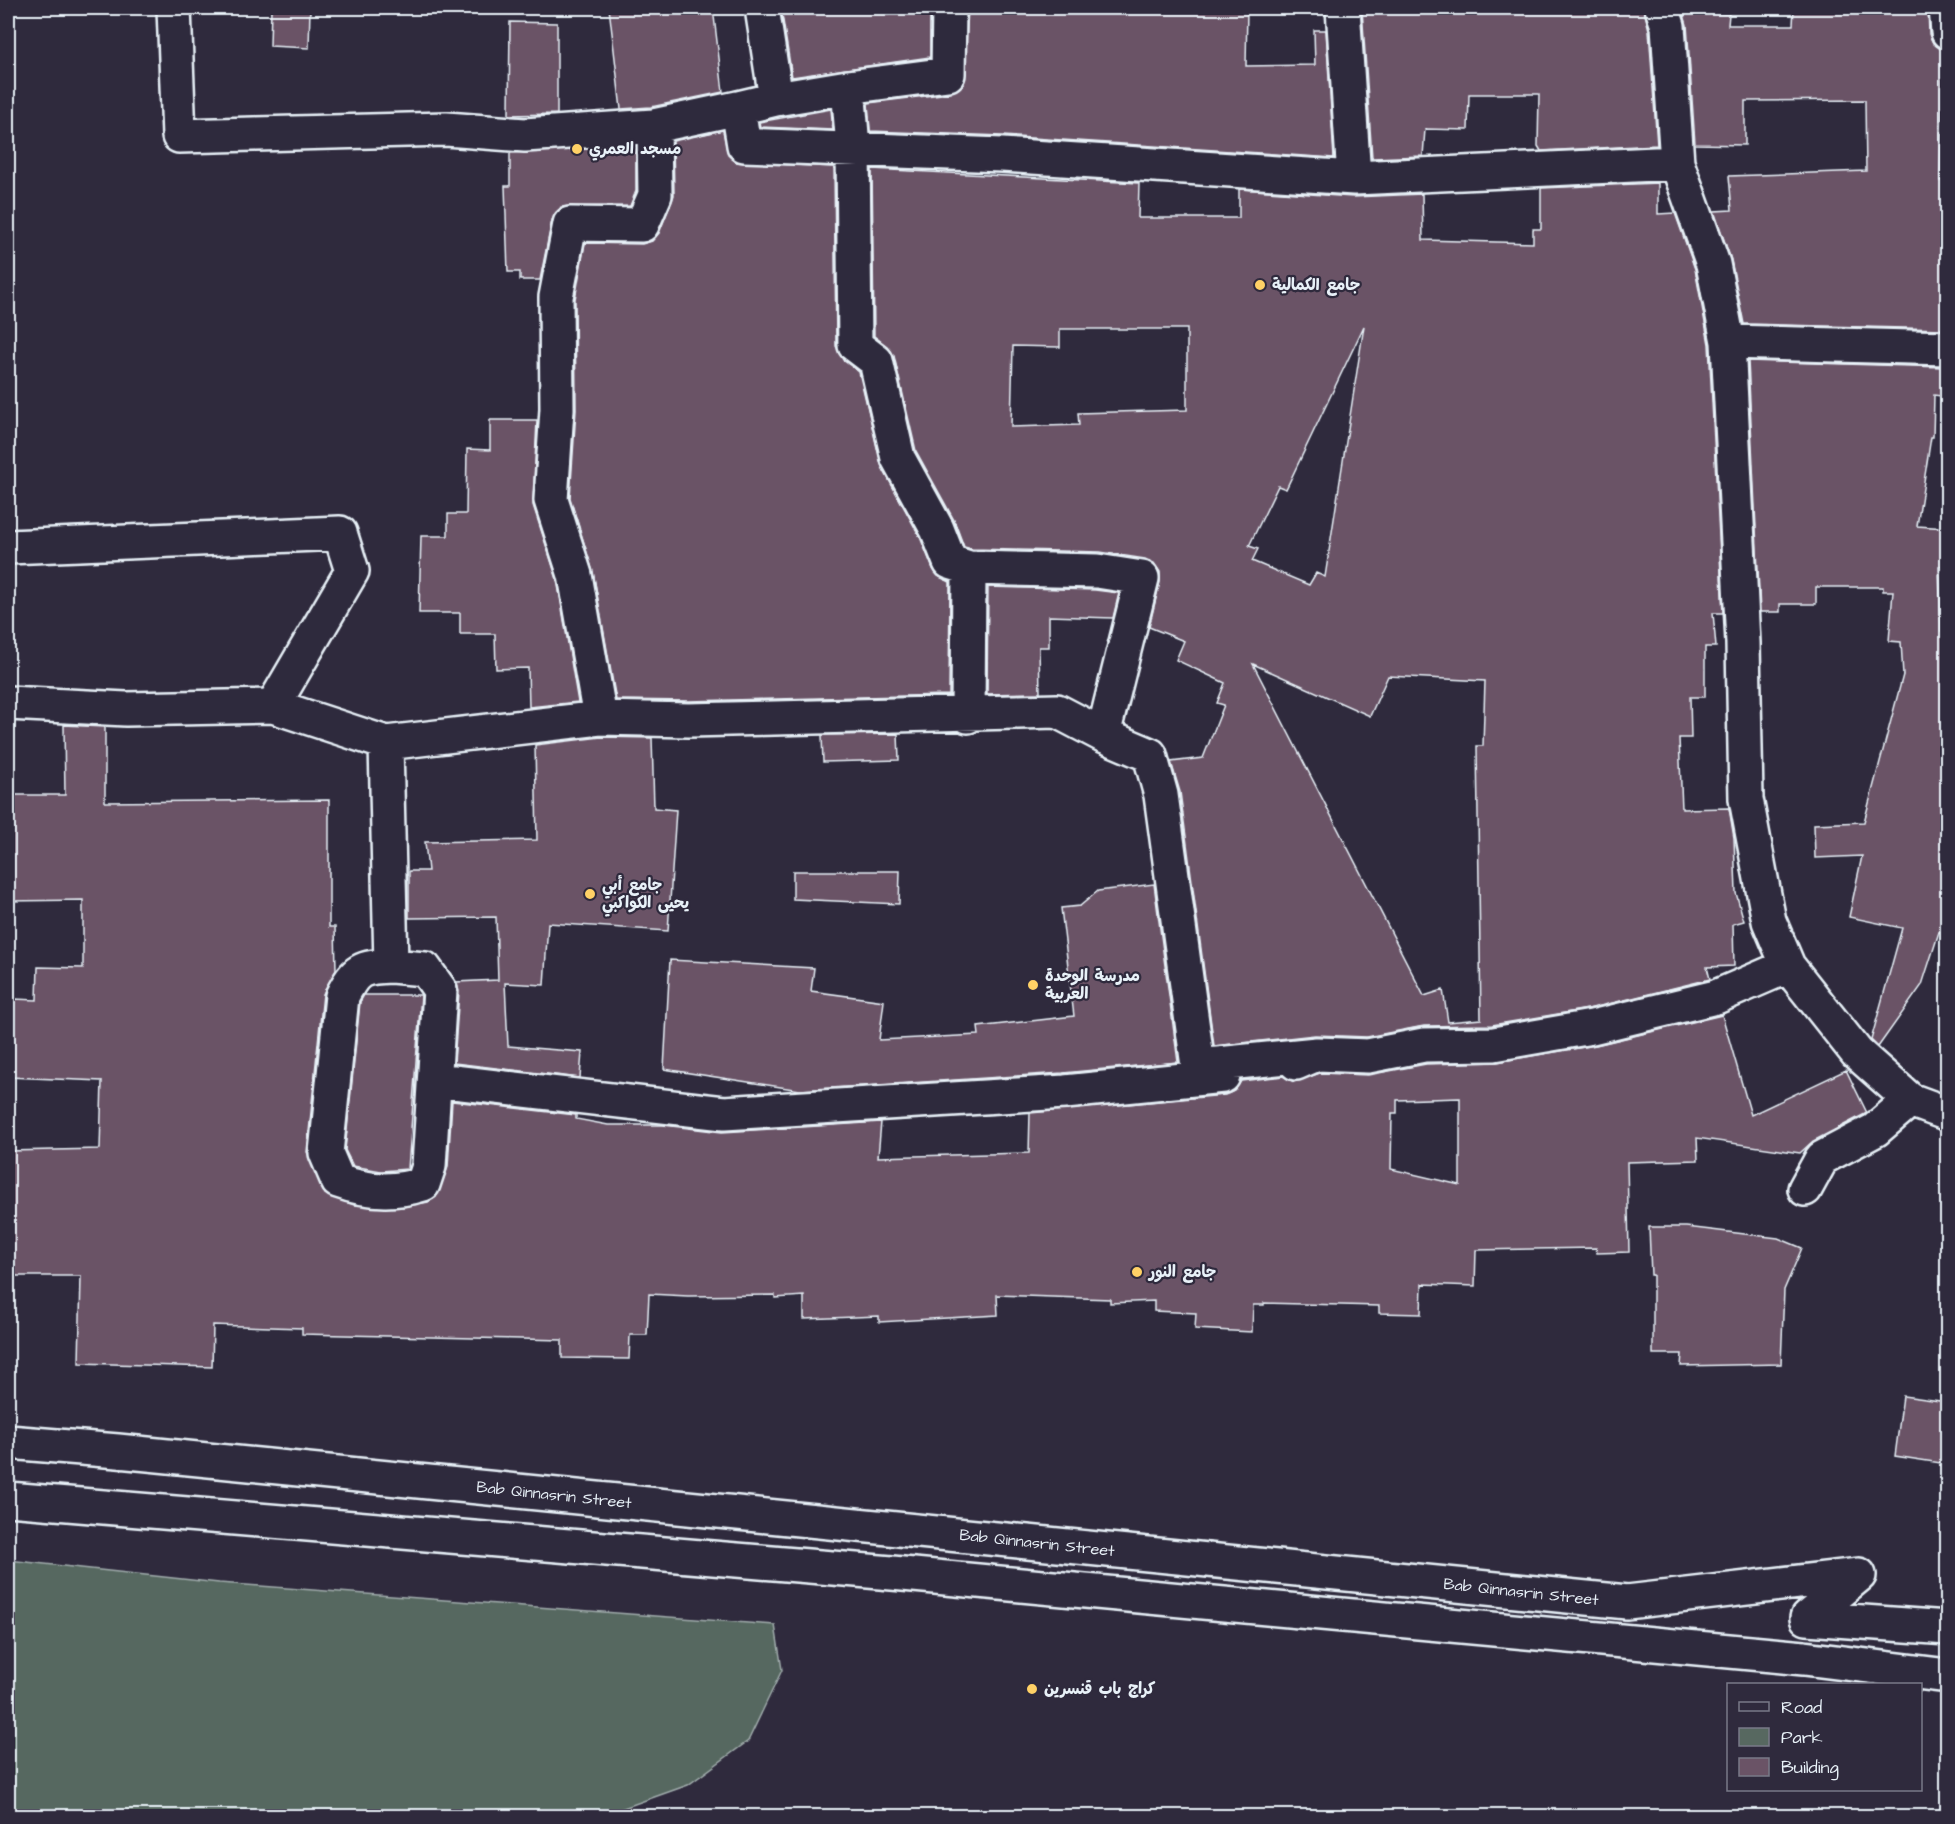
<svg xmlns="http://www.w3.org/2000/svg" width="1955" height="1824" font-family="'Architects Daughter','Playpen Sans Arabic',sans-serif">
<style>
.green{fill:#576860;stroke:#a0acac;stroke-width:1.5}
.building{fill:#6a5366;stroke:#e8f1f8;stroke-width:1.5;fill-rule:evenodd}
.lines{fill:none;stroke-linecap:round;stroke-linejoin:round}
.street-casing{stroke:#e8f1f8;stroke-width:38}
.street{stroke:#2f2a3d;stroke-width:33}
.poi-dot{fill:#ffd166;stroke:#2f2a3d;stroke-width:2}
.labels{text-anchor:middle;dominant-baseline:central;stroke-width:4.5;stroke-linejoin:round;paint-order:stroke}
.poi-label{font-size:16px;font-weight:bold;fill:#e8f1f8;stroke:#2f2a3d;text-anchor:start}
.street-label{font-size:16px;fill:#e8f1f8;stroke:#2f2a3d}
</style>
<rect width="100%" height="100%" fill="#2f2a3d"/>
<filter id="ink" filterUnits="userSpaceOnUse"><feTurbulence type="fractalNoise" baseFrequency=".0167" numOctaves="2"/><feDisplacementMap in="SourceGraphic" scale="12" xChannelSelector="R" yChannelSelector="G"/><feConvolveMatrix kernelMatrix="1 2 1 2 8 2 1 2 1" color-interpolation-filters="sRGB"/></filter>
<g filter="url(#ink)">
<!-- green -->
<path class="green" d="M8,1560L219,1583L775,1625L782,1670L748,1741L688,1785L601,1816H8Z"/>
<!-- building -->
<path class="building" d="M271,8H310L309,48L270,46Z
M609,8H713L723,92L651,107L621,109Z
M781,8H883V14L930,10V57L792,77Z
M968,8H1247L1246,66L1315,65L1314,30H1326L1334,158L1003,136L870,131L868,103L950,93L964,83Z
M1485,8H1640V10H1644L1649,30L1657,145L1541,151L1538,146L1539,94H1469L1468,130L1425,129L1423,156L1372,158L1362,9L1485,11Z
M1794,8H1928L1929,34L1933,43L1943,50L1940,181H1942L1946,285L1945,329L1744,324L1731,260L1714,211L1732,210L1729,176L1866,171L1865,100L1745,101V145L1695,144L1687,25L1683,12L1729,14L1728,25H1793Z
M510,22L557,23V114L509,115Z
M831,109L833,130L760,127L759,122Z
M723,130L728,155L736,162L834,167L836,346L843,360L859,372L882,467L920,537L933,569L938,576L950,582L949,695L689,701L616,700L593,572L570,498L576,410L575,299L585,243L642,244L652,241L659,233L674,195L673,141Z
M636,146V191L630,206L561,207L552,220L540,280H520V272H508L505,186H510V153Z
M872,169L1139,183L1138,218H1239V189L1353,197L1422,194L1423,240L1533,243V229H1541V188L1658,183V214L1675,213L1695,269L1709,344L1723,613H1713L1716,647H1705V697H1690L1691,738H1679L1682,809L1729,808L1734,838L1736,893L1744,921L1733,924L1734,966L1707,967L1710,979L1588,1009L1492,1025L1424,1026L1367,1037L1315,1035L1214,1046L1180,792L1171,762L1203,758L1224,705L1217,703L1225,683L1176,660L1184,641L1149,627L1160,582V572L1154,563L1145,559L1100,552L972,549L964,547L954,520L916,451L894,356L887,346L874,336ZM1364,326L1325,577L1316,573L1309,585L1252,561L1258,549L1249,546L1278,486L1286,489ZM1060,329H1187V410L1078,413L1079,425L1011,427L1013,346L1060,347ZM1253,664L1370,716L1388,676L1485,681L1483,746H1477L1481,1019L1448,1022L1443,990L1424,996Z
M1748,361L1943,367L1941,396L1934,395L1933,437H1931L1917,526L1947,528V566H1939L1941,631L1947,632V934L1939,932L1922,985L1878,1047L1871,1040L1902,928L1849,917L1862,856L1815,858L1814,824L1864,822L1903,675L1901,642L1889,641L1893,591H1883V587H1816V604H1780V612H1760Z
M490,420H537L533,505L557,579L578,702L529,707L528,668L496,669L495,634H460V613H419L421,536H448V514H466L467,449L490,450Z
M988,587L1095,590L1119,593L1113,618L1049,616V647H1039L1040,693L987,694Z
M64,725L105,727V802L329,800V927H335L336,970L323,994L307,1152L325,1194L354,1205L403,1207L428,1202L436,1197L448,1167L452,1101L576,1115V1119L608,1125H663L722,1132L881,1122L878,1157L1029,1153L1030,1113L1225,1095L1234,1091L1241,1081L1283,1076L1294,1082L1320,1073L1368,1075L1426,1064L1497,1062L1596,1045L1722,1015L1751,1115L1846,1070L1867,1113L1813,1141L1800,1153L1697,1138L1698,1160L1627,1162L1629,1252L1597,1253L1596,1248L1476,1250L1475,1286L1422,1284L1421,1314L1379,1313V1306L1264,1303V1305H1253L1252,1332L1195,1329L1196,1313L1154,1311V1301L1110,1303V1299L997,1295L998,1315L879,1322V1316L804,1319V1296L775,1298V1295L688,1296L649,1294L647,1335H630L629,1359L562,1358V1340L302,1334V1328L213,1325L212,1367L79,1363L81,1276H8V1151L100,1149L102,1081L8,1077V1007H13L14,999L37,1000L38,967L83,968V900L8,901V857H12V795H65ZM1460,1098V1185L1391,1169L1392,1113H1397V1100Z
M898,734L899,760L823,762L822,735Z
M601,737L652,738L654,808L676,810L668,931L548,923L544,985L505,983L508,1046L582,1052L580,1078L454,1063L459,991L456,982L498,980L496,917L409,918V871H428L425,842L537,840L535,745Z
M793,871H900L899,904L793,899Z
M1154,884L1178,1062L1063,1073L800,1090L664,1069L670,960L814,968L811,991L884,1001L879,1040L979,1035L978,1027L1074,1016L1061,908L1080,906L1098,891Z
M364,995H421L408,1169L381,1171L353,1166L345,1150L360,1002Z
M1649,1227H1686L1778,1238L1802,1248L1784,1290L1781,1364L1681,1366L1682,1354H1653V1275H1651Z
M1903,1396L1947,1402V1464L1895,1456Z"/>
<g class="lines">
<!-- street casing -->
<g class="street-casing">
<path id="street" d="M174,8L179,136L446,129L525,135L654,126L738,108L744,145L1002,155L1354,178L1677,163L1713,264L1728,342L1743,643L1746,799L1769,921L1788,966L1857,1053L1910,1100L1948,1114
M949,8L948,74L848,87L853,147L855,345L876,361L898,458L937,529L950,562L969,568L968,716
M1343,8L1354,178
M1662,8L1668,26L1677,163
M1946,8L1948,32
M776,99L848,87
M738,108L776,99L762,8
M1728,342L1948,348
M8,547L340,533L352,571L273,706
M969,568L1097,571L1142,578L1103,735
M8,703L126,709L273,706L386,743L600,718L689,720L1057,711L1103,735L1150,755L1161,795L1198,1066L1317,1054
M600,718L575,575L551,500L557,409L556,297L570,224L642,225L655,195L654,126
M386,743L391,966
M391,966L425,969L440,990L429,1166L423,1184C395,1193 365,1191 338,1181L326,1153L342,996C356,969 361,967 391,966Z
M1296,1063L1317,1054L1368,1056L1424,1045L1494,1044L1592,1027L1716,997L1788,966
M436,1080L724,1113L1065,1092L1223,1076
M1805,1189L1822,1158L1875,1130L1910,1100
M8,1442L118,1451L1627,1602L1859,1575L1807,1618L1948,1628
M8,1499L892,1573L1804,1658L1948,1676"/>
</g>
<!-- street -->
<use href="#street" class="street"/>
</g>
</g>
<!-- markers -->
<g class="poi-dot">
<circle cx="577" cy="149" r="6"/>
<circle cx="1260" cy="285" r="6"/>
<circle cx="590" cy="894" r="6"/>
<circle cx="1033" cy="985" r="6"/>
<circle cx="1137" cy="1272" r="6"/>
<circle cx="1032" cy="1689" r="6"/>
</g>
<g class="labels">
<!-- poi labels -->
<g class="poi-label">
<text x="589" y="149">مسجد العمري</text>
<text x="1272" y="285">جامع الكمالية</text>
<text x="602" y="885">جامع أبي<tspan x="602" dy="18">يحيى الكواكبي</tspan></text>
<text x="1045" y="976">مدرسة الوحدة<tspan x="1045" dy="18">العربية</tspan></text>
<text x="1149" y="1272">جامع النور</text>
<text x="1044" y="1689">كراج باب قنسرين</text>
</g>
<!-- street labels -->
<g class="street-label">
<text transform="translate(554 1495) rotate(6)">Bab Qinnasrin Street</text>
<text transform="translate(1037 1543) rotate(6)">Bab Qinnasrin Street</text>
<text transform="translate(1521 1592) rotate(6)">Bab Qinnasrin Street</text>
</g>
</g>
<!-- margin -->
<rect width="1955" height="1824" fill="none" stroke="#2f2a3d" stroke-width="30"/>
<rect x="15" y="15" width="1925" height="1794" fill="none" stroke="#e8f1f8" stroke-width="2" filter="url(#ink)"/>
<!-- legend -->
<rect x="1727" y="1683" width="195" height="108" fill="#2f2a3d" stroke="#797a88" stroke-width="1.5"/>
<rect x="1739" y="1702" width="30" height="9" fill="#2f2a3d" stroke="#797a88" stroke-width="1.5"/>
<text x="1781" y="1713" font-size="18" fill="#e8f1f8">Road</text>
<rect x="1739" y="1728" width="30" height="18" fill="#576860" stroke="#797a88" stroke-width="1.5"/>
<text x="1781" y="1743" font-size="18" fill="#e8f1f8">Park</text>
<rect x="1739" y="1758" width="30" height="18" fill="#6a5366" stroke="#797a88" stroke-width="1.5"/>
<text x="1781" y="1773" font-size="18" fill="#e8f1f8">Building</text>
</svg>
